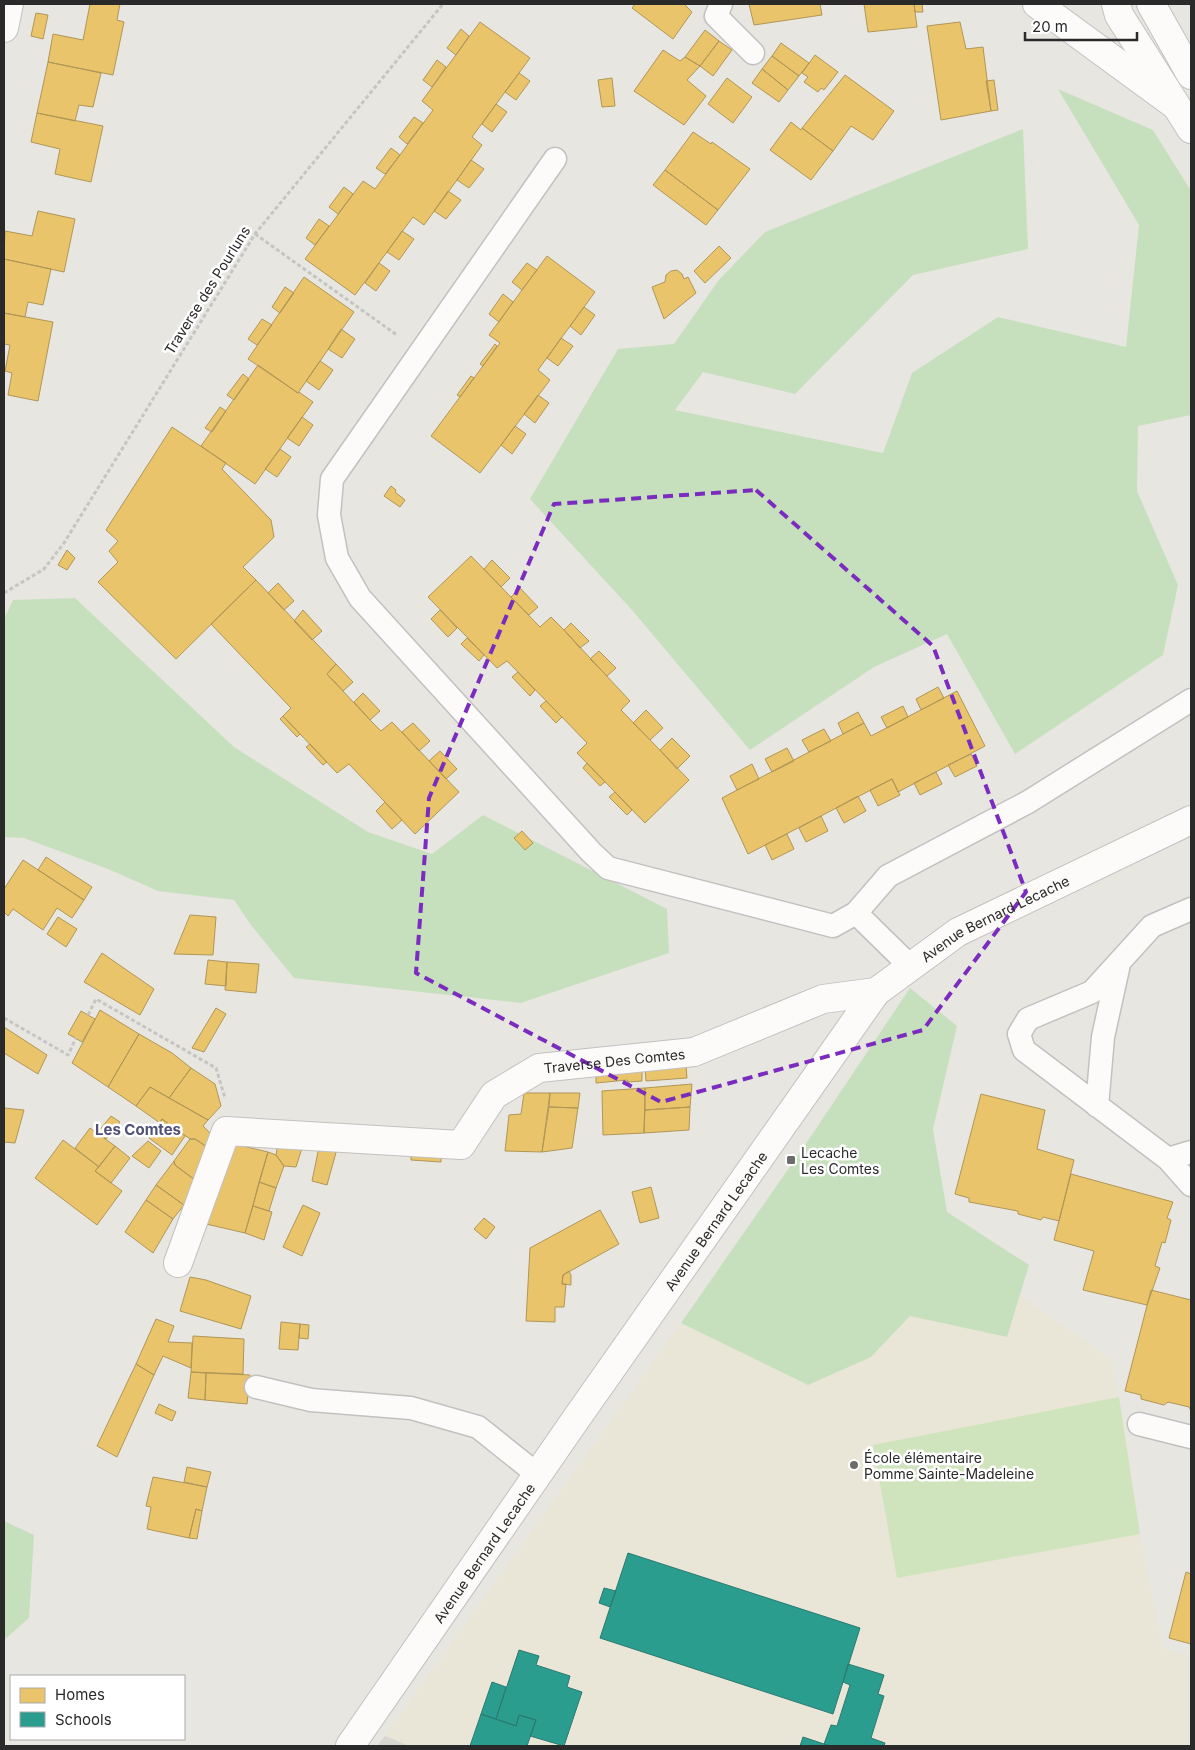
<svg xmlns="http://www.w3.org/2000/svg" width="1195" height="1750" font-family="Inter,sans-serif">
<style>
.education{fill:#eae6d7}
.green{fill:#c6e0bd}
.pitch{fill:#cfe4bc}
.plaza{fill:#d8d6d1}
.homes{fill:#e9c46a;stroke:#b09657}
.schools{fill:#2a9d8f;stroke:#2a7a71}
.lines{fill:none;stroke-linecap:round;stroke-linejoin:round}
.service-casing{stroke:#c2c1c0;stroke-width:25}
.minor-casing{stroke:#c2c1c0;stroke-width:30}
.path{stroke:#c5c5c4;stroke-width:3;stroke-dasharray:4 2.5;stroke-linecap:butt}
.service{stroke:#fcfbfa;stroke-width:22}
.minor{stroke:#fcfbfa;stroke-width:28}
.marked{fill:none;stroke:#7b2cbf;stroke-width:4;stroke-dasharray:10 6;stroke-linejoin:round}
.poi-dot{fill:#6c6c6a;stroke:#fff;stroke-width:2}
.labels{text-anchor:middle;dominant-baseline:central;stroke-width:5;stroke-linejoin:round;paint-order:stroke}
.street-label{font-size:14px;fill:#2a2a2a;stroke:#fff}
.poi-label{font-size:14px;fill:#2a2a2a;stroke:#fff;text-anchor:start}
.neighbourhood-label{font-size:15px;font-weight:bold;fill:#4f5076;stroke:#fff}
</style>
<rect width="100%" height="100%" fill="#e8e6e1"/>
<!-- education -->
<path class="education" d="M805,1145L1112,1360L1140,1534L1163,1649L1191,1656V1746H409L385,1736L722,1266Z"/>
<!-- green -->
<path class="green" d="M1058,89L1153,130L1191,191V415L1138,426L1137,491L1178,585L1163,655L1015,754L947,634L874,667L750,750L631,609L530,499L618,349L674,344L718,281L765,232L1023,129L1028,249L913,275L795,394L703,372L675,410L883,453L912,373L998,317L1126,347L1139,225Z
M75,598L234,747L368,832L432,854L483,815L667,909L669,953L521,1003L294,978L251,925L234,900L158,891L108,869L24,838L4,837V619L13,600Z
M910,988L957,1026L933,1129L947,1212L1029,1265L1007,1337L910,1316L871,1357L808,1385L681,1323L805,1145Z
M4,1521L34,1535L29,1618L4,1640Z"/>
<!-- pitch -->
<path class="pitch" d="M1119,1397L1140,1534L897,1578L873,1445Z"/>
<!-- plaza -->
<path class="plaza" d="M385,1736L409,1746H377Z"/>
<!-- homes -->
<path class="homes" d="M90,4H120L117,20L124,22L113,75L48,62L53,34L83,40Z
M635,4H684L692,12L673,39L632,8Z
M749,4H820L822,15L754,25Z
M864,4H914L917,27L868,32Z
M914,4H922L923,12H915Z
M36,13L48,15L43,39L31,36Z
M480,22L530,58L472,137L482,145L457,180L424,225L413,217L355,295L305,259L363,181L375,189L433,110L422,101Z
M960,22L966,49L983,47L991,111L941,120L927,26Z
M461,29L469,36L456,55L447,48Z
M705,30L719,41L700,66L685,57Z
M719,41L732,50L713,76L700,66Z
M781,43L809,63L799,76L772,56Z
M663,50L680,61L685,57L700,66L687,80L706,96L684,125L634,91Z
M815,55L838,72L824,90L821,88L818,92L804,82L808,77L802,73Z
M772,56L799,76L788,90L762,69Z
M437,60L446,67L432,87L423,80Z
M48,62L101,73L93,107L79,105L75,121L37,113Z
M762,69L788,90L779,102L752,83Z
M519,73L530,81L516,100L505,92Z
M845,75L894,111L873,140L851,126L833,151L802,128Z
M612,78L615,106L602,107L598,80Z
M727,78L752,97L733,123L708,104Z
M994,80L998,110L991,111L986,81Z
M496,104L507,112L492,132L482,124Z
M37,113L103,126L91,182L55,174L60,149L31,142Z
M414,117L423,123L407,144L399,137Z
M791,122L801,130L802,128L833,151L811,180L770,150Z
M693,132L711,144L712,142L750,169L718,210L665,170Z
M391,148L400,155L385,174L376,168Z
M471,160L484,169L469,188L457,180Z
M665,170L718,210L706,225L653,185Z
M344,187L353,194L338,214L329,207Z
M448,191L461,200L446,219L434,211Z
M38,211L75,219L64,272L4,259L5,231L32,236Z
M319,219L329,226L315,245L306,238Z
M402,231L414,239L399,260L387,252Z
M719,246L731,258L705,283L694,271Z
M547,256L595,292L538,370L550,380L480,473L431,436L500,343L489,335Z
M4,259L51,269L43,305L28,302L25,317L4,313Z
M379,263L390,271L376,291L365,283Z
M527,263L537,270L522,290L512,282Z
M677,270L682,274L684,279L688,277L696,293L664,319L652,287L665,282L666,275L671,271Z
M304,277L354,312L298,393L248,359Z
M285,287L294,293L280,313L272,307Z
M503,294L513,302L499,322L489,314Z
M584,307L595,315L581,335L570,326Z
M4,313L53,322L38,401L8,395L12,373L5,371L10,345L4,344Z
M262,319L272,325L257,345L248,339Z
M341,329L355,339L342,358L328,349Z
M561,338L573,346L558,366L547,358Z
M495,344L497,346L483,366L480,364Z
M320,361L333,370L319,390L306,381Z
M258,365L298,393L299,392L313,402L255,484L201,446Z
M243,374L249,379L234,400L227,395Z
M471,376L474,378L460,397L457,395Z
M538,395L549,403L535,423L524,414Z
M220,407L226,411L212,432L205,428Z
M302,417L313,425L299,446L287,438Z
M515,426L526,434L512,454L501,445Z
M172,427L226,463L222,469L271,520L274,537L243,567L256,580L176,659L98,582L118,562L109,551L118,541L106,530Z
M280,449L291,457L277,477L265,469Z
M391,486L396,490L395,492L405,500L400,507L384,496Z
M67,550L75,558L67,570L58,565Z
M471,556L540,627L551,617L564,630L630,701L621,710L689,780L645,823L577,753L587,743L562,717L507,661L497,668L428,597Z
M492,560L510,578L501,587L484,569Z
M256,580L336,664L327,674L370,720L381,731L392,722L459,792L415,834L349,764L337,773L283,716L291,708L211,624Z
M278,583L294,601L284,610L268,593Z
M520,588L538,607L529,615L511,597Z
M303,610L322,631L312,640L294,621Z
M440,610L457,628L448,637L431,619Z
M571,623L589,641L580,648L564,630Z
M467,638L484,655L479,661L461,644Z
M599,651L616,668L607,676L590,659Z
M336,664L353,682L343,691L327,674Z
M518,672L535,690L530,696L512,677Z
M938,687L944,698L921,710L916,699Z
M957,691L985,746L898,792L892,779L748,854L722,798L864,723L871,736Z
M363,693L380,711L370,720L354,702Z
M546,701L562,717L556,723L540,706Z
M903,706L908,717L887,728L881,717Z
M646,710L663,728L650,740L633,723Z
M858,712L864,723L843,734L838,723Z
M283,716L300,734L297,737L280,719Z
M413,723L430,741L419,751L402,732Z
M824,729L831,741L809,752L802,740Z
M672,738L690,756L677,769L660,750Z
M310,744L327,762L323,765L306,747Z
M787,748L794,761L772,772L765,759Z
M440,751L457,769L446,779L429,761Z
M971,754L977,766L955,777L948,765Z
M587,763L605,782L600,786L583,768Z
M752,764L759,779L737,790L730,776Z
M936,772L942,784L920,795L914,783Z
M892,779L900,795L878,806L870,790Z
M615,792L632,810L627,815L609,797Z
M858,796L866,811L844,823L836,808Z
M385,802L402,820L392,829L376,811Z
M821,816L828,831L806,842L799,828Z
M522,831L533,843L525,850L514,838Z
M787,834L794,849L772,860L765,845Z
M46,857L92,887L84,900L38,870Z
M23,860L84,900L72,918L57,908L43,930L13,909L8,916L4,912V889Z
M190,915L216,917L213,955L174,954Z
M58,917L77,929L66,947L47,934Z
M102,953L154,989L140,1015L84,982Z
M208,960L227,962L226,986L205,984Z
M227,962L259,964L256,993L225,990Z
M216,1008L226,1014L204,1052L192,1048Z
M100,1010L139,1034L108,1087L72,1063Z
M81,1011L95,1019L82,1042L68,1034Z
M4,1027L47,1055L38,1074L4,1053Z
M139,1034L172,1053L191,1068L169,1098L150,1087L136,1106L108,1087Z
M686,1065L687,1078L646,1081L645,1068Z
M191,1068L215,1084L221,1106L208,1120L169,1098Z
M642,1068V1081L628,1082L627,1080L596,1083V1072Z
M692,1084L690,1107L645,1110V1088Z
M150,1087L208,1120L203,1126L213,1136L210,1149L195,1139H190L162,1119L160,1123L136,1106Z
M645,1088L644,1133L603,1135L602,1091Z
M524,1093H550L542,1152L505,1151L509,1115L521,1114Z
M550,1093H580L578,1108L549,1107Z
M981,1094L1045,1110L1037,1149L1074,1160L1059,1221L1043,1217L1041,1220L1018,1214V1211L969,1202V1198L955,1194Z
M549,1107L578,1108L572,1148L542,1152Z
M690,1107L689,1130L644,1133L645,1110Z
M4,1108L24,1110L15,1143L4,1142Z
M111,1116L120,1122L106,1139L97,1133Z
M162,1119L185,1136L172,1155L149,1138Z
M90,1128L115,1146L99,1167L75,1148Z
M190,1139H195L210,1149L199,1183L175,1165L174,1161Z
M63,1140L99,1167L95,1171L122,1191L97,1225L35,1178Z
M148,1141L161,1151L149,1168L132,1156Z
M230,1143L268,1152L245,1233L206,1224Z
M278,1143L303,1145L296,1167L284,1166L276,1155Z
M115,1146L130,1158L111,1183L95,1171Z
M319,1147L337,1149L327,1185L312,1181Z
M268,1152L276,1155L284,1166L276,1188L259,1182Z
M411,1152L441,1154V1162L411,1160Z
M174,1161L175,1165L199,1183L184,1205L156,1185Z
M1071,1174L1173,1202L1167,1218L1171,1220L1165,1243L1162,1242L1155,1266L1160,1268L1147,1305L1083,1290L1094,1251L1054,1240Z
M259,1182L276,1188L269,1211L253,1206Z
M156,1185L184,1205L173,1219L146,1200Z
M651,1187L659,1218L640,1223L632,1192Z
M146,1200L173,1219L153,1253L125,1232Z
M303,1205L320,1213L302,1256L283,1247Z
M253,1206L272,1212L264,1240L245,1233Z
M600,1210L619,1244L563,1275L562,1284H566L564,1307H555V1322L526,1321L530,1248Z
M484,1218L495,1227L486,1239L474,1229Z
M569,1271L571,1275V1285L562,1284L563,1275Z
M190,1277L206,1280L251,1296L241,1329L180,1311Z
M1151,1290L1191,1300V1411L1189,1407L1168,1402L1164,1405L1141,1399V1395L1125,1391Z
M156,1319L174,1326L168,1342L192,1343L191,1368L163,1356L154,1375L136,1364Z
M281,1322L300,1324L298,1350L279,1349Z
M300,1324L309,1325L308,1339L299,1338Z
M193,1336L244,1339L243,1374L191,1372Z
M136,1364L154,1375L117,1457L97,1446Z
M191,1372L206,1373L205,1400L188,1398Z
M206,1373L250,1375L247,1404L205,1400Z
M159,1404L176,1412L172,1421L155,1413Z
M187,1467L211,1472L207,1487L184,1482Z
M153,1477L207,1487L202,1511L196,1509L189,1538L147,1529L151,1507L146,1506Z
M196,1509L202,1511L197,1539L189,1538Z
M1186,1572L1191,1574V1644L1169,1638Z"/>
<!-- schools -->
<path class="schools" d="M628,1553L860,1628L833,1714L600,1638Z
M604,1588L616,1591L610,1607L599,1603Z
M519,1650L539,1656L536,1665L570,1676L567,1687L582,1692L564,1746L530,1736L536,1720L519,1715L516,1726L496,1719Z
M848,1664L884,1675L878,1694L884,1696L871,1738L885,1743L884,1746H830L824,1744L831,1725L837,1726L850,1685L843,1682Z
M492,1682L506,1687L496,1719L481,1714Z
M481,1714L516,1726L519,1715L536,1720L527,1746H470Z
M803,1737L830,1746H800Z"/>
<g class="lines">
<!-- service casing -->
<g class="service-casing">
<path id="service" d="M721,4L716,16L753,53
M555,159L332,479L329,515L337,558L360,598L591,852L608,868L833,926L856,913L911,967
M1191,909L1152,926L1092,992L1028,1019L1019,1034L1024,1050L1168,1159L1191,1185
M856,913L888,876L1028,802L1191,700
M1097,1106L1103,1037L1119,964
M1168,1159L1191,1152
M256,1387L311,1400L411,1408L478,1427L538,1475
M1139,1424L1191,1437"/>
</g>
<!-- minor casing -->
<g class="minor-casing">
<g id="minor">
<path d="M1037,4L1175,105"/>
<path d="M1116,4L1119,15L1191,129"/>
<path d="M1151,4L1191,75"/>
<path d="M4,28L9,4"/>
<path id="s1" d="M178,1263L226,1131L461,1145L494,1095L539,1068L694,1052L823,999L876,992"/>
<path id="s2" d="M350,1746L576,1419L876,992L958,932L1191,820"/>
</g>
</g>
<!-- path -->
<path class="path" d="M255,234L397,335
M4,593L44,569L64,543L255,234L443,4
M88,1015L96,999L216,1068L225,1098
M4,1018L68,1055L76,1038"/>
<!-- service -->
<use href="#service" class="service"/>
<!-- minor -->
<use href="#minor" class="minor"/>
</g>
<!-- marked area -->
<path class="marked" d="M756,490L933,646L1026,892L923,1030L661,1102L416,973L429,798L554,504Z"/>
<!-- markers -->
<g class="poi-dot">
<rect x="786" y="1155" width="10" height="10" rx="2.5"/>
<circle cx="854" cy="1465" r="5"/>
</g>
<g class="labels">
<!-- street labels -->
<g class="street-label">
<text transform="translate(207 290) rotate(-58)">Traverse des Pourluns</text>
<text stroke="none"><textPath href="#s2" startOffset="1060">Avenue Bernard Lecache</textPath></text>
<text stroke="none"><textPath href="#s1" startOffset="564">Traverse Des Comtes</textPath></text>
<text stroke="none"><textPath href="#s2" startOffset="640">Avenue Bernard Lecache</textPath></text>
<text stroke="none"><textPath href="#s2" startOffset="235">Avenue Bernard Lecache</textPath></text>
</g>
<!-- poi labels -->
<g class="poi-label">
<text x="801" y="1152">Lecache<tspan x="801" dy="16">Les Comtes</tspan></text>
<text x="864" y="1457">École élémentaire<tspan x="864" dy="16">Pomme Sainte-Madeleine</tspan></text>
</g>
<!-- neighbourhood labels -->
<g class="neighbourhood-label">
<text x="138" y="1129">Les Comtes</text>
</g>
</g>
<!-- border -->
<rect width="1195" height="1750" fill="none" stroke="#2a2a2a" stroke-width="10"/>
<!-- legend -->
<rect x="10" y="1675" width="175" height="65" fill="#ffffff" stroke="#aaaaaa"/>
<rect x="20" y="1688" width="25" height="15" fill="#e9c46a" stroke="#aaaaaa"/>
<text x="55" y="1700" font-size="15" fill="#2a2a2a">Homes</text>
<rect x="20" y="1712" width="25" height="15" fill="#2a9d8f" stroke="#aaaaaa"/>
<text x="55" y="1725" font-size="15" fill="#2a2a2a">Schools</text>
<!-- scale -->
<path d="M1025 32v8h112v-8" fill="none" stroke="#2a2a2a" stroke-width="2.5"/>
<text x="1032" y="32" font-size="15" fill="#2a2a2a" stroke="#ffffff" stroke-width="4" paint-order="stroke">20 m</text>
</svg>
